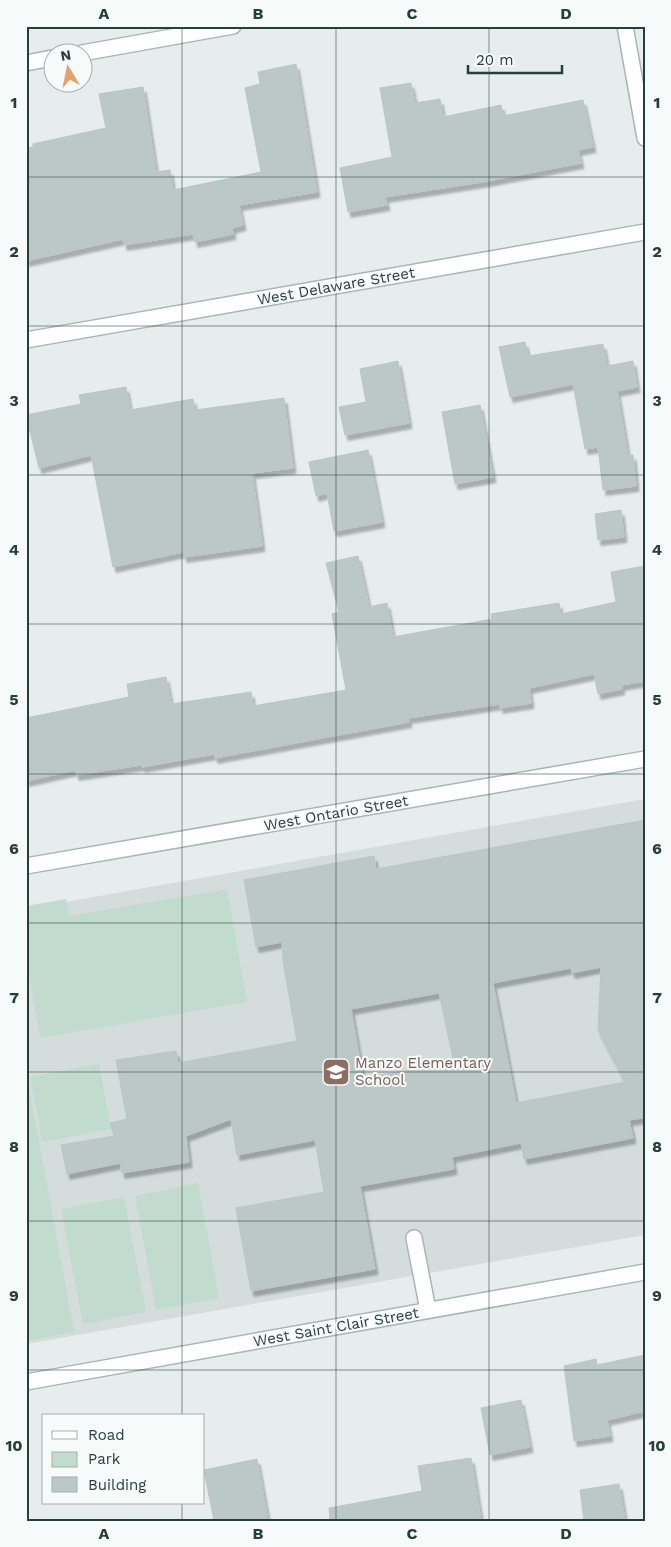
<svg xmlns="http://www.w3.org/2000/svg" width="671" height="1547" font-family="'Work Sans',sans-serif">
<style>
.built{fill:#d4dddb}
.green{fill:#c1dcce}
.building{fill:#bbc8c5;stroke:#b9c7c4;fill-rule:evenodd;filter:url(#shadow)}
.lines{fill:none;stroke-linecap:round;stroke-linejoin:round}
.minor-casing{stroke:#a9b5b4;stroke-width:18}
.minor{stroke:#fff;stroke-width:15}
.grid{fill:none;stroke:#263e3c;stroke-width:1;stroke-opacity:0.55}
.labels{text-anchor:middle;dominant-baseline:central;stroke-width:4;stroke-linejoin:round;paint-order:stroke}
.street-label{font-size:15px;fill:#263e3c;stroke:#f6faf9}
.education-label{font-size:15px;fill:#785e54;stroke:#f6faf9;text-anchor:start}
.neatline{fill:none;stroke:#263e3c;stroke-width:2}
.grid-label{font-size:16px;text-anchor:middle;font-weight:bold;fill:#263e3c}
</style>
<defs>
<filter id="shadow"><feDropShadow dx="3" dy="5.5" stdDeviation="1" flood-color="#0004"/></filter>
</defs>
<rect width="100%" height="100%" fill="#e6edec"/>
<!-- built -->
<path class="built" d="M645,799V1235L26,1344V909Z"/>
<!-- green -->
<path class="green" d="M227,889L247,1002L40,1038L26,958V906L66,899L69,916Z
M99,1064L111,1129L42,1142L30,1077Z
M30,1092L74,1332L26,1341V1093Z
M198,1183L219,1298L156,1310L135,1196Z
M124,1197L146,1312L83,1324L61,1209Z"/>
<!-- building -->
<path class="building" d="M296,64L317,192L239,205L243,225L232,228L233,234L195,242L193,234L124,245L123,239L26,261V148L33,147V144L106,128L99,94L143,87L156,172L170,170L173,190L261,172L245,88L260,84L258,72Z
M411,83L415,103L440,99L443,117L501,105L503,116L583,100L593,147L578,150L581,163L482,182L385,197L387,205L348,212L340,168L392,157L380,88Z
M525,342L528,356L603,344L607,366L633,361L637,387L617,391L628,456L633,455L636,486L603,490L598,447L585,449L573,384L510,397L499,347Z
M398,361L409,423L345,435L339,407L366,402L360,369Z
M126,387L130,410L193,399L195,410L284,398L293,468L252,473L262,546L184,557L183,552L113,567L91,455L39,468L26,415L81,404L79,395Z
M480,405L493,477L455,484L442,412Z
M368,450L382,522L334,531L327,493L316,496L309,462Z
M621,510L624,537L598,540L595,514Z
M358,556L369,607L387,603L393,637L492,619L491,614L559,603L561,614L616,602L611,572L645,566V681L621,685L622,689L598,694L594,674L529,688L531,703L500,708V704L408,718L409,722L215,758L214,754L142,767L141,765L76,775L75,770L26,781V718L129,697L127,684L166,677L171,704L251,692L253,706L346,690L332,614L339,612L326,563Z
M645,820V1120L643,1118L629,1120L633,1138L524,1159L521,1143L452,1157L454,1169L360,1186L375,1269L251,1291L236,1208L324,1192L315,1140L237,1155L231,1119L186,1136L189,1162L122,1173L120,1163L67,1174L61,1145L114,1136L110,1123L127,1119L116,1060L176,1051L178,1063L297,1041L283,961L282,942L256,947L244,880L374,856L376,869ZM601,967L598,1030L625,1082L516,1103L493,983L571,968L572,973ZM439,993L454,1062L363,1078L351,1009Z
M645,1355V1411L607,1420L610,1436L574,1441L564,1366L596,1359L597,1365Z
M521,1400L530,1447L490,1455L481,1408Z
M471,1458L481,1521H330L329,1508L422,1491L418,1466Z
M257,1459L268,1521H214L204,1470Z
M619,1484L625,1521H584L580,1490Z"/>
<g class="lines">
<!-- minor casing -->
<g class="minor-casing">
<path id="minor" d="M625,26L645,138
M82,53L233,26
M26,63L52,58
M26,340L645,232
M26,866L645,759
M414,1238L428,1310
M26,1382L645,1272"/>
</g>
<!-- minor -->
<use href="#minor" class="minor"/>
</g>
<!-- grid -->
<path class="grid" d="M182,26V1416M336,26V1521M489,26V1521M26,177H645M26,326H645M26,475H645M26,624H645M26,774H645M26,923H645M26,1072H645M26,1221H645M26,1370H645M182,1503V1521"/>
<!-- icons -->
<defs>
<g id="school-square" transform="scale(1.4375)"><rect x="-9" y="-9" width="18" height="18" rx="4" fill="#8d6e63" stroke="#f6faf9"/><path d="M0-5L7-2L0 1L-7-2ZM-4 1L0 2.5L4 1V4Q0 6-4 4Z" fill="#fff"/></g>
</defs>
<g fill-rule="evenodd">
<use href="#school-square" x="336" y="1072"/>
</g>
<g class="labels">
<!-- street labels -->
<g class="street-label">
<text transform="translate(336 286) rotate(-10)">West Delaware Street</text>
<text transform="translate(336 813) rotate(-10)">West Ontario Street</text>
<text transform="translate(336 1327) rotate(-10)">West Saint Clair Street</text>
</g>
<!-- education labels -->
<g class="education-label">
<text x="355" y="1063">Manzo Elementary<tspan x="355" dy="17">School</tspan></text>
</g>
</g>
<!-- border -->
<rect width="671" height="1547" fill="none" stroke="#f6faf9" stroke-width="55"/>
<!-- legend -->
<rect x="42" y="1414" width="162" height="90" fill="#f6faf9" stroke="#a3afad"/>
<rect x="52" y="1431" width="25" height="8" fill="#ffffff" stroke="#a3afad"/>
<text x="88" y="1440" font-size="15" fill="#263e3c">Road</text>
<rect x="52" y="1452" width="25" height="15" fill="#c1dcce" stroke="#a3afad"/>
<text x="88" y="1464" font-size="15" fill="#263e3c">Park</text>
<rect x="52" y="1477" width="25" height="15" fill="#bbc8c5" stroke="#a3afad"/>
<text x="88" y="1490" font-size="15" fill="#263e3c">Building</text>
<!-- north arrow -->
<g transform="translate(68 68) rotate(350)"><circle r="24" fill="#f6faf9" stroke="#a3afad"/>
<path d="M0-4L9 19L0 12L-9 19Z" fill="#e6a26c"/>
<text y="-8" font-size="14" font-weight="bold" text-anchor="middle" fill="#263e3c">N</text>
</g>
<!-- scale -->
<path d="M468 65v8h94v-8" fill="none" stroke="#263e3c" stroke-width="2.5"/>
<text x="476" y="65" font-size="15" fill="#263e3c" stroke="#f6faf9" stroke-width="4" paint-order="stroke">20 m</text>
<rect x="28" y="28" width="616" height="1492" class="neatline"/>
<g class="grid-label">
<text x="104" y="19">A</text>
<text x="258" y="19">B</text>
<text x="412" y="19">C</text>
<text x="566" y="19">D</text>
<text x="14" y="108">1</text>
<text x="657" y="108">1</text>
<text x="14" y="257">2</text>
<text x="657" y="257">2</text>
<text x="14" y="406">3</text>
<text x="657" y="406">3</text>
<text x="14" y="555">4</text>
<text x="657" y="555">4</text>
<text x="14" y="705">5</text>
<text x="657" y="705">5</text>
<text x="14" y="854">6</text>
<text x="657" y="854">6</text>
<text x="14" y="1003">7</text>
<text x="657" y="1003">7</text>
<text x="14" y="1152">8</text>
<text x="657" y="1152">8</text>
<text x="14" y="1301">9</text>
<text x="657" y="1301">9</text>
<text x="14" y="1451">10</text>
<text x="657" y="1451">10</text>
<text x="104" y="1539">A</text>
<text x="258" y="1539">B</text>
<text x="412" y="1539">C</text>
<text x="566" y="1539">D</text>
</g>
</svg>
